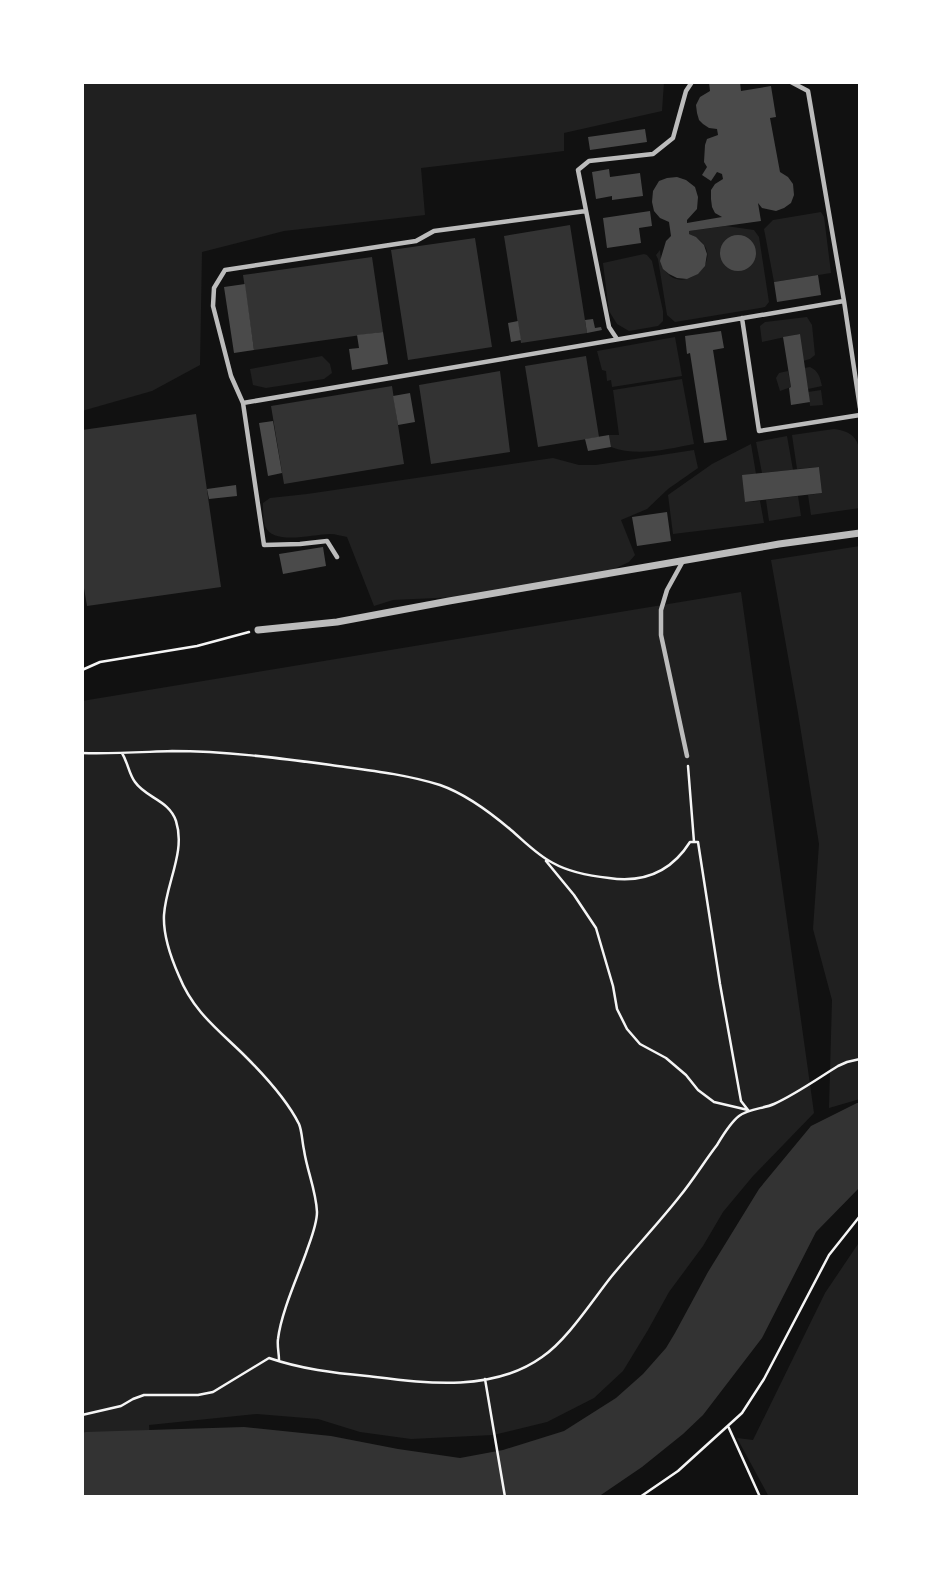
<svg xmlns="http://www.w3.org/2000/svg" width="942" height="1579" font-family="'DejaVu Sans',sans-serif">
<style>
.green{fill:#202020}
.water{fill:#333}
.building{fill:#4a4a4a}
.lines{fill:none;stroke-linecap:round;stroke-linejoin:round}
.path{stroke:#f5f5f5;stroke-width:2.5}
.service{stroke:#bcbcbc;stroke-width:4.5}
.minor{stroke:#bcbcbc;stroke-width:7}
</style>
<rect width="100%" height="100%" fill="#111"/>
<!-- green -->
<path class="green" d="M82,82H664L662,111L564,133V151L421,168L425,215L284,231L202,252L200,365L152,391L82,411Z
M821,212L824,217L831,273L774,282L764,229L773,220Z
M726,226L754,230L759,237L769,302L765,307L760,308L675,322L667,315L658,259L656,255L660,250C664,315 742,256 689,234V231Z
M644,254L647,255L652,261L663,311V321L658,326L629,331L617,324L609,311L603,263Z
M807,317L812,325L815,355L810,359L803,361L799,334L762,342L760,326L765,322Z
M675,337L682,376L612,387L611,380L607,381L606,371L602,370L597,351Z
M322,356L330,364L332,373L324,379L266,388L253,385L250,369Z
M810,367C819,371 820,378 822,386L808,389L804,368Z
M788,371L791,387L780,391L776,378L779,373Z
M682,379L694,444C668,449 637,457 611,447L609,435H619L613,390Z
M821,390L823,405L810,406L808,392Z
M834,429C843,430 853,433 857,442C863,456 860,492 860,508L811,515L808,495L822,493L819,467L797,469L792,435Z
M787,436L793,470L762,473L756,442Z
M751,444L756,474L745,502L760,501L764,523L673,534L668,495L712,464Z
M694,450L698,468L668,489L647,509L621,520L635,555L629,562L614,569L608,578L500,595L393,600L374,606L347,537C341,536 336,534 330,534C313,534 273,546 265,526C263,519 263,510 263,503L270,498L307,494L553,458L579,465H596Z
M798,496L801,516L769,521L766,500Z
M860,546V1099L829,1108L832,1000L813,929L819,844L798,713L771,560Z
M741,592L814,1113L753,1176L723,1212L703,1246L669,1292L648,1330L623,1371L594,1398L547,1422L493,1435L411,1439L360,1432L318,1419L257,1414L149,1425L150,1440L82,1497V701Z
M860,1241V1497H769L737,1438L753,1440L825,1293Z"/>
<!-- water -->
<path class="water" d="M570,225L587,333L521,343L504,236Z
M475,238L492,347L408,360L391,250Z
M372,257L383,332L254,350L243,275Z
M586,356L599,437L538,447L525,366Z
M500,371L510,452L431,464L419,385Z
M392,386L404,464L284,484L271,406Z
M196,414L221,587L87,606L82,576V430Z
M857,1103H860V1187L816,1232L762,1338L703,1415L683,1434L642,1467L598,1497H82V1433L86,1432L244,1427L331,1436L398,1449L460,1458L503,1450L564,1431L616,1398L643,1374L666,1348L675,1333L708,1272L759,1189L811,1126Z"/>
<!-- building -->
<path class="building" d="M709,82H740L741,91L771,86L776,117L770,118L780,172L788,177L793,184L794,195L791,203L784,208L776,211L762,208L758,203L761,221L689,231V234L696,237L704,245L707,254L705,266L698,274L687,279L677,278L669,274L663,269L660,261L666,241L671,236L669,222L660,218L654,211L652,202L653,191L659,181L667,178L677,177L686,180L695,187L698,197L697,209L687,220V223L722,217L715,213L712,207L711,199V190L715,184L723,179L722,174L717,172L711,181L702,175L707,167L704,162L705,145L707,139L718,135L717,129L709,128L703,124L699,120L697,113L696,105L700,97L710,91Z
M645,129L647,142L590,150L588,137Z
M609,169L610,177L640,173L643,196L612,200V196L596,199L592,172Z
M650,211L652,226L639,228L641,243L607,248L603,218Z
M720 253a18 18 0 1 1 36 0a18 18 0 1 1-36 0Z
M818,275L821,295L777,302L774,282Z
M245,284L254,350L234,353L224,287Z
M593,319L595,328L601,327L602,330L587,333L585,320Z
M518,321L521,340L511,342L508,323Z
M721,331L724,348L713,350L727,440L704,443L690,353L687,354L685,336Z
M383,332L388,364L352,370L349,349L359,348L357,335Z
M800,334L810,402L791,405L789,388L791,387L783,337Z
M410,393L415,422L398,425L393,396Z
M273,421L282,473L268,476L259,423Z
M609,435L611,447L588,451L585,439Z
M819,467L822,493L745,502L742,475Z
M236,485L237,496L209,499L207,489Z
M667,512L671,541L637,546L632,517Z
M323,547L326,566L283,574L279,554Z"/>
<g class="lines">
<!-- path -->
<path class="path" d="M82,670L100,662L197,646L249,632
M82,753C112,754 142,752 172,751C225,751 278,758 331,765C367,770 405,774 440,785C466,794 491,813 511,830C524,841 537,855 553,863C569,872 590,876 609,878C643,883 671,872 690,842H698L720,984L741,1101L748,1110
M122,753C128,763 129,774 135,782C146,798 169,800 176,821C186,852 166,883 164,915C163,935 171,958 179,976C194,1013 219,1030 246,1057C263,1074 288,1102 299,1124C302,1131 302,1141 304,1150C307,1171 316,1190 317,1212C317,1225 310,1241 306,1253C297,1278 281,1313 278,1339C277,1346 279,1353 279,1360
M688,766L694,842
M546,861L574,895L596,928L613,986L617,1009L627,1029L640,1044L666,1058L686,1075L698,1090L714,1102L748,1110
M485,1379L505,1497
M82,1415L121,1406L133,1399L144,1395H198L213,1392L269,1358C301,1369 334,1373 367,1376C424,1383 492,1393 542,1357C567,1340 592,1301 611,1277C633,1250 658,1224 680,1196C693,1180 704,1162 717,1145C723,1135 730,1123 739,1116C750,1108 763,1109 774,1104C796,1094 817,1079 838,1066L847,1062L860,1059
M728,1426L760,1497
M640,1497L678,1471L742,1413L764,1379L829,1255L860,1216"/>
<!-- service -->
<path class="service" d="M791,82L808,91L844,301L860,408
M742,318L759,431L860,415
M617,339L609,327L578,170L589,161L653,154L673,138L686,91L692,82
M243,403L844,301
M337,557L327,541L300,544L264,545L243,403L231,376L213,306L214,288L225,270L416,241L434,231L586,211
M683,561L667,590L661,610V635L687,756"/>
<!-- minor -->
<path class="minor" d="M258,630L337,622L449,601L779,544L860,533"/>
</g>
<!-- border -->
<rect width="942" height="1579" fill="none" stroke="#ffffff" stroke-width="168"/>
</svg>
